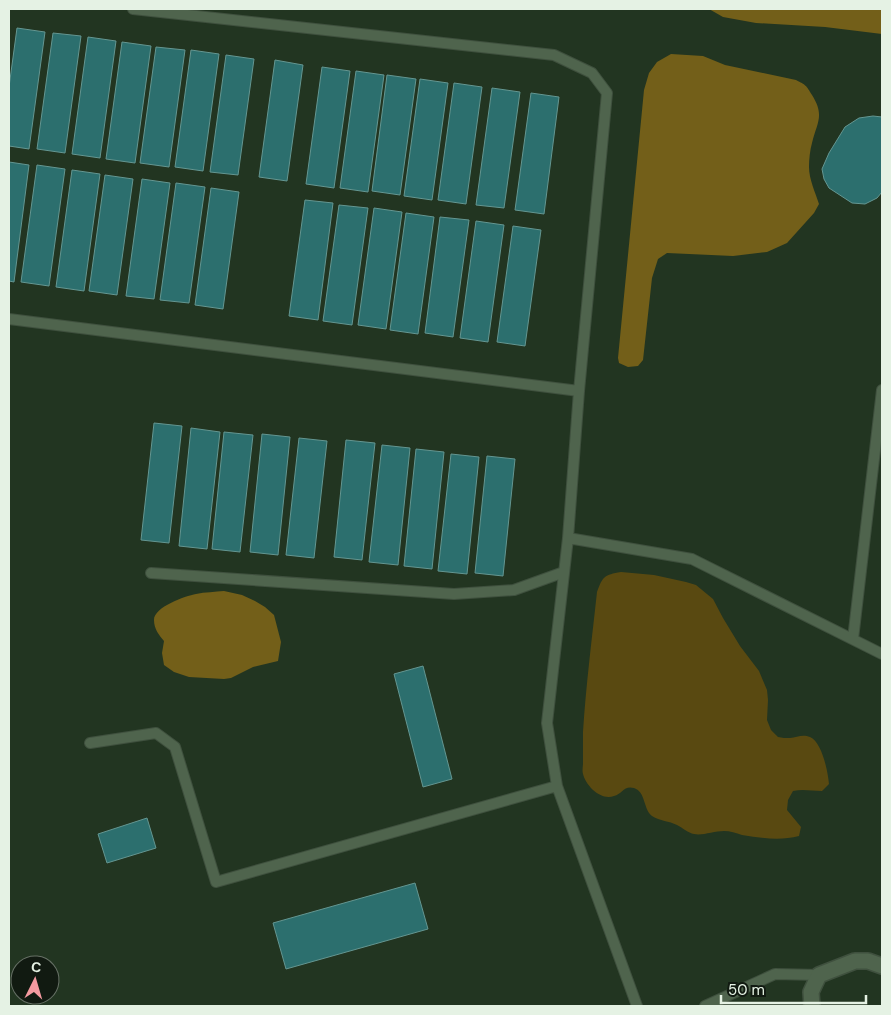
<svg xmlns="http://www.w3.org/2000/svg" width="891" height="1015" font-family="'DM Sans',sans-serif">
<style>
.green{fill:#594911}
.forest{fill:#735f19}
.water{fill:#2c6f6e;stroke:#649691}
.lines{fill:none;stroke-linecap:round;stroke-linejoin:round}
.service-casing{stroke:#3f503e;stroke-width:12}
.minor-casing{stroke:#3f503e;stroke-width:18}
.service{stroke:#4f644d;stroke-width:10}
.minor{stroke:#4f644d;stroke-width:15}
</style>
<rect width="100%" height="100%" fill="#223521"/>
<!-- green -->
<path class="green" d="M621,572L654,575L686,582L696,585L713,599L723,618L740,646L759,671L767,690L768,700L767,720L771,730L778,737C782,738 786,738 790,738C797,737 803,734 810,737C822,742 828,772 829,784L822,791C812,791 803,789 793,791L788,800L787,810L801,827L799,836C780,841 761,838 742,835C736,833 730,831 724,831C714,831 702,836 694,834C688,833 683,828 677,825C669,821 660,821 652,816C643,809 646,792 634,788C624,785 622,794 614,796C601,801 586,786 583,774C582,771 583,766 583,763C583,752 583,742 583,732C586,685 592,638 597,592C603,576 604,575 621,572Z"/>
<!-- forest -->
<path class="forest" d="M709,9H882V34L825,27L756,23L723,17Z
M671,54L703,56L725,65L796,80C806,85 806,85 812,95C825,116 817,122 812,143C810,150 809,159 809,167C809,179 815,192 819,204L814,213L787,243L767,252L733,256L667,253L658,259L652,278L643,360L638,366L628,367L619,363L618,358L644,90L649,73L657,62Z
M224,591L242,595L255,601L265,607L274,615L281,642L278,661L253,667L231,678L224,679L189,677L174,672L164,665L162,653L164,641C159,635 154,629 154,620C154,607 185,596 196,594C205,592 215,592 224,591Z"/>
<!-- water -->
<path class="water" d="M17,28L45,32L29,149L9,146V87Z
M53,33L81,36L65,153L37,149Z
M88,37L116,41L100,158L72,154Z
M122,42L151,46L135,163L106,159Z
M156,47L185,50L169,167L140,163Z
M191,50L219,54L203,171L175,167Z
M226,55L254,59L238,175L210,172Z
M275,60L303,65L287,181L259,177Z
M322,67L350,71L334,188L306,184Z
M356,71L384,75L368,192L340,188Z
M387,75L416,79L400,195L372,191Z
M420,79L448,83L432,200L404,196Z
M454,83L482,87L466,204L438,200Z
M492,88L520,92L504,208L476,205Z
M531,93L559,97L544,214L515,210Z
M873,116L882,117V192L877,198L865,204L852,203L829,188L824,179L822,169L829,153L845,127L859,118Z
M9,162L29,165L14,282L9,281Z
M37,165L65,169L49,286L21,282Z
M72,170L100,174L84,291L56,287Z
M105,175L133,179L117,295L89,291Z
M142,179L170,183L154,299L126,296Z
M176,183L205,187L189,303L160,300Z
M211,188L239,192L223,309L195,305Z
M305,200L333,203L318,320L289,316Z
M339,205L368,208L352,325L323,321Z
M374,208L402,212L386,329L358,325Z
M406,213L434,217L418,334L390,330Z
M440,217L469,220L453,337L425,333Z
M476,221L504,225L488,342L460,338Z
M513,226L541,230L525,346L497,342Z
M154,423L182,426L169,543L141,540Z
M191,428L220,432L207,549L179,546Z
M224,432L253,435L240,552L212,549Z
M262,434L290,437L278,555L250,552Z
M299,438L327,441L314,558L286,555Z
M346,440L375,443L362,560L334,557Z
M382,445L410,448L398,565L369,562Z
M416,449L444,452L432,569L404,566Z
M451,454L479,457L467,574L438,571Z
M487,456L515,459L503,576L475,573Z
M423,666L452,779L423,787L394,674Z
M147,818L156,848L107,863L98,834Z
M415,883L428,929L286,969L273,923Z"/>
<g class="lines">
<!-- service casing -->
<g class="service-casing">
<path id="service" d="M133,9L554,55L592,73L607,93L579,391L568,538L547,723L557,786L637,1006
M9,319L579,391
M568,538L692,559L882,654
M151,573L454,594L514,590L564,572
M853,639L882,390
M90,743L156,733L175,747L216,882L557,786
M705,1006L775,974L819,975"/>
</g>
<!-- minor casing -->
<g class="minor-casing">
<path id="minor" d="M812,1006L811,992L819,975L855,961H868L882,966"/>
</g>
<!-- service -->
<use href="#service" class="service"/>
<!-- minor -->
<use href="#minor" class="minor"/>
</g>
<!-- border -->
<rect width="891" height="1015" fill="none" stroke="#e5f2e4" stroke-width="20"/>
<!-- north arrow -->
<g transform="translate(35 980) rotate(5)"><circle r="24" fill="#111a11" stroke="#667065"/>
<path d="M0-4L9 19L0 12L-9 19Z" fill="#f49aa0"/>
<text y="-8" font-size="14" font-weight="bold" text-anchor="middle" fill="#e5f2e4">С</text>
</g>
<!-- scale -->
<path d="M721 995v8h145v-8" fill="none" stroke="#e5f2e4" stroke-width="2.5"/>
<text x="728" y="995" font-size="15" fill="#e5f2e4" stroke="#111a11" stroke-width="4" paint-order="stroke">50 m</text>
</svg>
